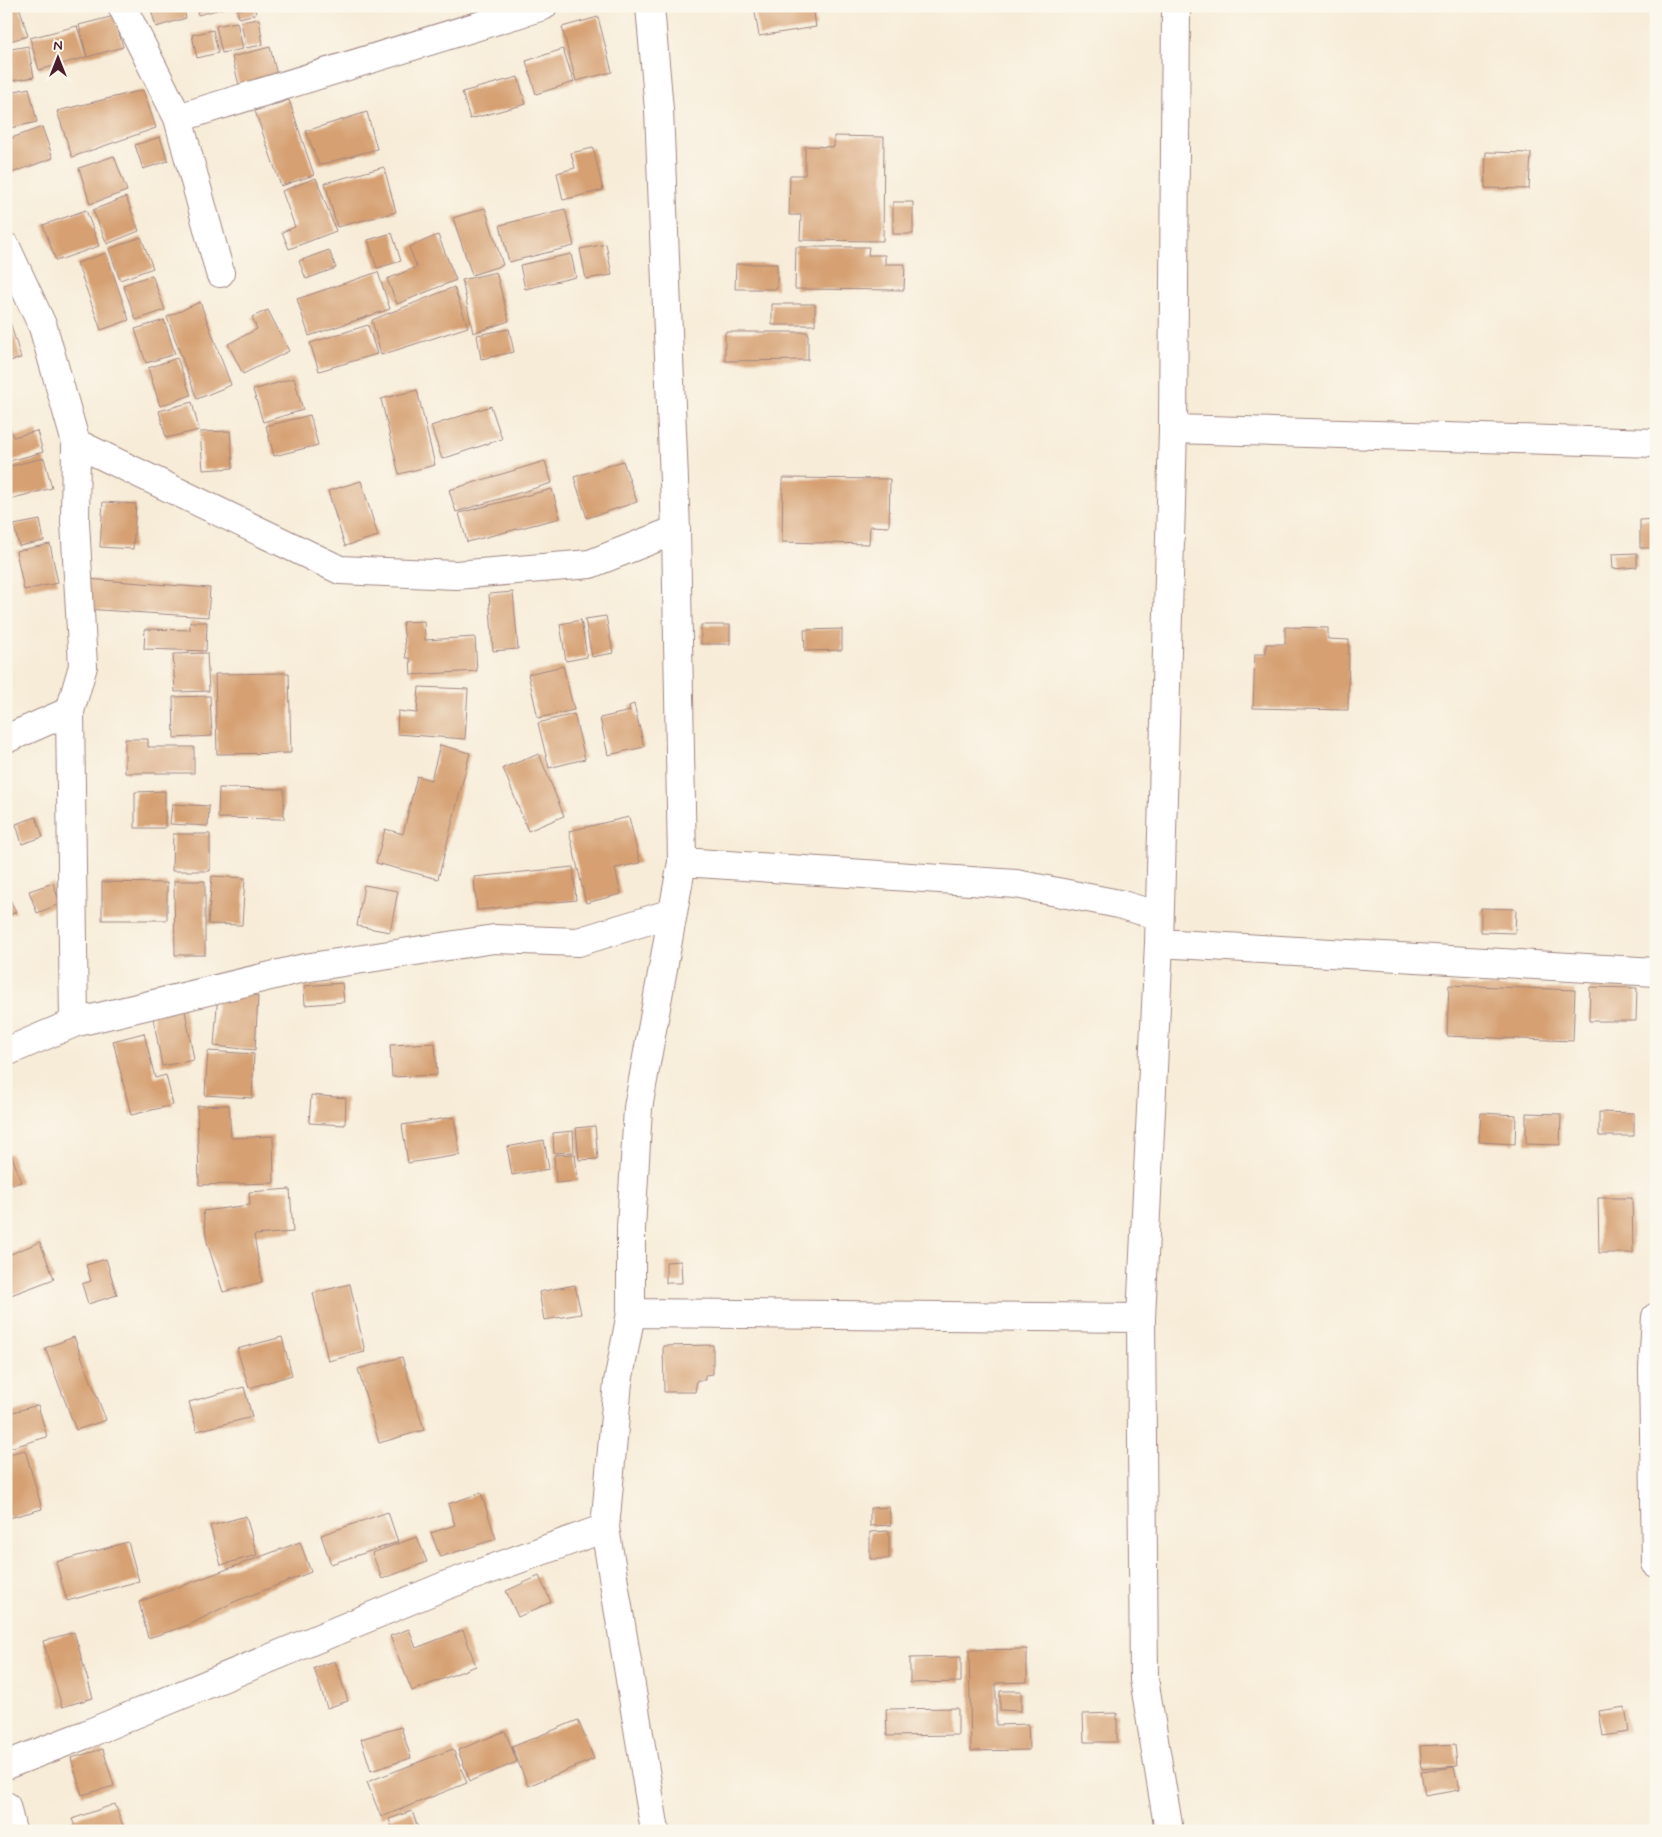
<svg xmlns="http://www.w3.org/2000/svg" width="1662" height="1837" font-family="Mynerve,sans-serif">
<style>
.building{fill:#d6a072}
.lines{fill:none;stroke-linecap:round;stroke-linejoin:round}
.minor-casing{stroke:#a08682;stroke-width:30}
.minor{stroke:#fff;stroke-width:28}
</style>
<rect width="100%" height="100%" fill="#fbf7ec"/>
<filter id="ink" filterUnits="userSpaceOnUse"><feTurbulence type="fractalNoise" baseFrequency=".02" numOctaves="2"/><feDisplacementMap in="SourceGraphic" scale="10" xChannelSelector="R" yChannelSelector="G"/><feConvolveMatrix kernelMatrix="1 2 1 2 8 2 1 2 1" color-interpolation-filters="sRGB"/></filter>
<filter id="wash" filterUnits="userSpaceOnUse"><feTurbulence type="fractalNoise" baseFrequency=".0096" numOctaves="4" result="noise"/><feDisplacementMap in="SourceGraphic" scale="20" xChannelSelector="R" yChannelSelector="G"/><feGaussianBlur stdDeviation="1.12" result="paint"/><feColorMatrix in="noise" values="0 0 0 0 0 0 0 0 0 0 0 0 0 0 0 0 0 1.4 0 .05"/><feComposite in="paint" operator="in"/></filter>
<g filter="url(#wash)">
<rect width="100%" height="100%" fill="#f7ecd8"/>
<g id="blocks">
<!-- building -->
<path class="building" d="M6,6H19L28,36L6,42Z
M150,6H183L186,18L156,27Z
M196,6H228V7L198,15Z
M254,6L256,14L239,18L237,10Z
M754,6H813L816,27L759,36Z
M114,16L123,47L87,57L79,25Z
M598,17L612,72L576,81L562,27Z
M259,19L263,45L246,48L241,22Z
M237,22L243,49L222,53L216,26Z
M77,26L87,57L39,70L30,38Z
M213,30L218,53L197,58L192,35Z
M28,46L34,77L6,82V50Z
M270,47L279,83L241,93L232,57Z
M563,49L574,82L536,94L526,61Z
M518,77L526,104L470,119L462,92Z
M29,88L37,122L6,129V93Z
M143,90L156,128L72,157L57,111Z
M289,100L314,175L281,186L255,111Z
M367,112L377,149L319,165L306,131Z
M42,127L53,158L6,175V140Z
M834,136L884,137L883,241L800,240L801,215H789L790,175H805V146L834,147Z
M160,137L168,161L143,169L135,145Z
M593,148L603,190L563,200L557,173L575,168L571,153Z
M1486,152L1531,153L1529,189L1485,188Z
M114,156L127,191L90,204L79,168Z
M384,167L396,212L337,227L325,183Z
M316,178L336,231L289,249L282,232L295,227L282,191Z
M126,197L139,231L107,244L93,210Z
M893,202H913V234H893Z
M485,208L503,265L472,275L453,218Z
M565,209L574,246L509,262L500,225Z
M86,210L99,246L56,261L43,225Z
M392,233L401,261L377,268L368,240Z
M438,235L456,280L397,304L387,279L417,267L409,247Z
M141,237L153,268L120,280L109,249Z
M606,244L612,275L586,279L580,249Z
M796,247H869L868,255H885V264H905L904,290L795,289Z
M329,250L336,268L306,279L299,261Z
M106,253L129,320L101,330L77,263Z
M571,254L576,277L525,289L520,265Z
M736,264H777V289H735Z
M378,272L390,309L309,336L297,299Z
M496,272L509,321L473,333L462,280Z
M152,275L165,310L136,320L123,285Z
M454,287L468,327L381,355L372,320Z
M200,302L231,385L197,399L167,317Z
M772,304H815V325H772Z
M6,309L21,358L6,362Z
M268,310L289,351L243,374L228,344L257,329L252,317Z
M164,320L175,354L146,363L135,329Z
M368,325L377,354L319,371L310,343Z
M509,329L514,352L481,359L477,335Z
M725,332H808V360L725,361Z
M177,358L191,395L160,406L148,368Z
M294,378L303,410L263,422L253,390Z
M417,390L435,465L399,474L381,399Z
M192,402L199,430L166,438L159,411Z
M491,406L502,439L442,459L431,426Z
M310,415L318,445L274,456L266,426Z
M10,427L13,437L37,431L43,452L6,462V428Z
M230,431L233,468L203,470L200,432Z
M44,458L52,488L6,500V467Z
M545,461L552,483L456,512L449,490Z
M623,461L637,502L587,518L574,477Z
M783,478L890,479L889,527L870,526L869,544L782,542Z
M361,481L378,536L345,546L328,491Z
M552,489L560,518L467,542L459,513Z
M103,502L136,504L133,549L100,547Z
M1656,519V548H1640V520Z
M40,520L44,541L19,546L14,525Z
M6,532L10,543L6,544Z
M50,544L58,583L24,590L16,551Z
M1637,553V567L1613,569L1612,554Z
M87,579L210,588L208,617L85,609Z
M513,592L518,649L493,651L489,594Z
M606,616L613,653L592,657L585,619Z
M581,620L587,657L566,661L560,624Z
M424,621L425,640L475,637L477,671L411,675L410,658H406L403,622Z
M190,622H207L206,651L144,649L145,629L190,630Z
M701,625H730V644H701Z
M1285,627L1328,628V639L1349,640L1348,710L1253,708L1255,654H1266V644H1285Z
M842,629V650L805,651L804,630Z
M207,653L209,691L175,692L173,654Z
M563,666L574,710L538,718L528,674Z
M289,673L291,753L217,754L215,674Z
M419,687L468,689L465,739L397,734L398,711L417,713Z
M210,696L212,736L174,738L173,697Z
M634,704L644,747L608,755L600,718L630,711L629,706Z
M574,714L585,759L549,768L538,723Z
M125,739H148V747H194V773H125Z
M440,745L470,753L438,879L376,863L385,829L403,834L417,776L431,780Z
M539,754L564,816L528,831L503,768Z
M6,782L12,796L6,799Z
M219,788L284,789V819L218,818Z
M165,791V828H135V792Z
M172,804L209,806L208,826L170,824Z
M36,817L43,837L22,844L16,824Z
M629,817L640,863L615,868L621,894L586,903L569,831Z
M173,834H210V871H172Z
M573,867L576,900L477,910L474,877Z
M212,876L245,878L242,925L208,924Z
M174,881H205V955H175Z
M102,882L167,883V920H102Z
M53,883L60,904L37,913L29,891Z
M364,885L398,891L390,932L357,926Z
M6,891L16,912L6,916Z
M1481,908L1516,909L1515,933L1481,932Z
M342,983L344,1002L305,1005L304,986Z
M1449,985L1575,990L1573,1041L1447,1036Z
M1590,987L1637,988L1636,1021H1589Z
M218,993L258,996L255,1050L214,1046Z
M184,1005L194,1060L162,1066L152,1011Z
M144,1033L155,1078L166,1075L173,1105L131,1115L113,1041Z
M435,1043L437,1075L392,1077L390,1045Z
M208,1051L254,1054L252,1098L205,1095Z
M311,1095L346,1098L345,1125L309,1123Z
M229,1105L231,1138L273,1136L274,1183L199,1185L197,1106Z
M1599,1112L1634,1113V1136H1599Z
M1481,1113L1516,1115L1515,1144L1479,1142Z
M1526,1113L1561,1114L1560,1145L1526,1144Z
M454,1117L460,1155L408,1163L402,1125Z
M595,1126L598,1159L579,1160L576,1128Z
M573,1131L574,1152L554,1153L553,1133Z
M544,1140L549,1169L512,1175L507,1147Z
M11,1153L21,1182L6,1187V1155Z
M575,1154L578,1181L556,1183L554,1155Z
M290,1189L293,1232L254,1235L262,1282L223,1292L207,1242L203,1211L250,1205L249,1192Z
M1598,1198H1632L1633,1253H1599Z
M40,1242L54,1279L11,1295L6,1282V1256Z
M106,1259L117,1295L88,1304L82,1284L91,1281L86,1265Z
M681,1261L682,1283H666V1262Z
M350,1284L365,1352L328,1361L313,1293Z
M575,1285L581,1314L544,1320L539,1292Z
M74,1337L106,1420L76,1430L45,1348Z
M282,1337L292,1375L249,1388L237,1349Z
M713,1345V1374L705,1375V1380H697L695,1392H664L663,1346Z
M402,1357L424,1430L379,1443L358,1369Z
M244,1387L252,1417L197,1431L189,1402Z
M38,1405L47,1437L6,1449V1414Z
M25,1450L42,1509L9,1518L6,1509V1455Z
M481,1493L496,1539L440,1557L431,1533L455,1525L448,1504Z
M889,1507L891,1525L870,1526V1508Z
M388,1512L398,1542L331,1564L321,1535Z
M246,1516L257,1555L221,1565L210,1526Z
M889,1531V1559H870V1532Z
M417,1537L427,1562L382,1579L372,1553Z
M128,1542L139,1581L67,1601L56,1562Z
M300,1542L311,1572L234,1602L189,1625L148,1638L139,1602Z
M539,1576L551,1602L518,1617L506,1591Z
M409,1629L416,1648L463,1630L476,1666L412,1691L390,1636Z
M74,1632L93,1698L62,1707L43,1641Z
M1027,1649V1682L996,1683V1725L1028,1724L1029,1750L971,1751L969,1650Z
M961,1657V1682L910,1683V1658Z
M335,1661L348,1701L327,1708L314,1668Z
M1000,1691H1021V1711L1000,1710Z
M1625,1707L1629,1732L1603,1736L1599,1711Z
M958,1708V1735L887,1736L886,1709Z
M1117,1713V1742H1084L1083,1714Z
M578,1720L594,1759L528,1786L512,1747Z
M401,1727L411,1758L371,1771L361,1739Z
M505,1731L517,1762L470,1781L458,1750Z
M1455,1744L1457,1766L1422,1769L1420,1746Z
M103,1749L114,1786L82,1795L71,1758Z
M453,1749L467,1783L381,1817L367,1782Z
M1454,1767L1459,1790L1425,1796L1421,1772Z
M115,1804L125,1831H77L72,1819Z
M412,1811L419,1831H393L389,1819Z
M889,1827V1831H873V1830Z"/>
</g>
</g>
<g filter="url(#ink)">
<use href="#blocks" fill-opacity="0" stroke="#a08682" stroke-width="1"/>
<g class="lines">
<!-- minor casing -->
<g class="minor-casing">
<path id="minor" d="M122,6L178,118L220,273
M650,6L659,110L676,530L682,862L638,1108L631,1228V1313L618,1382L605,1528L655,1831
M178,118L543,6
M6,247L43,327L76,443L75,522L83,666L70,711L74,1023
M1173,429L1656,443
M76,443L340,570L456,575L590,564L676,530
M6,739L70,711
M682,862L1016,884L1119,904L1159,916
M1159,943L1656,972
M6,1052L74,1023L304,968L494,939L578,942L672,913
M631,1313L1141,1318
M1656,1317L1653,1368L1656,1563
M6,1765L87,1734L447,1585L605,1528
M6,1806L12,1831
M1169,1831L1144,1679L1141,1318L1159,943L1173,429L1176,6"/>
</g>
<!-- minor -->
<use href="#minor" class="minor"/>
</g>
</g>
<!-- margin -->
<rect width="1662" height="1837" fill="none" stroke="#fbf7ec" stroke-width="25"/>
<!-- north arrow -->
<g transform="translate(58 58)" stroke="#fbf7ec" stroke-width="4" paint-order="stroke">
<path d="M0-4L9 19L0 12L-9 19Z" fill="#4a1f2b"/>
<text y="-8" font-size="14" font-weight="bold" text-anchor="middle" fill="#4a1f2b">N</text>
</g>
</svg>
